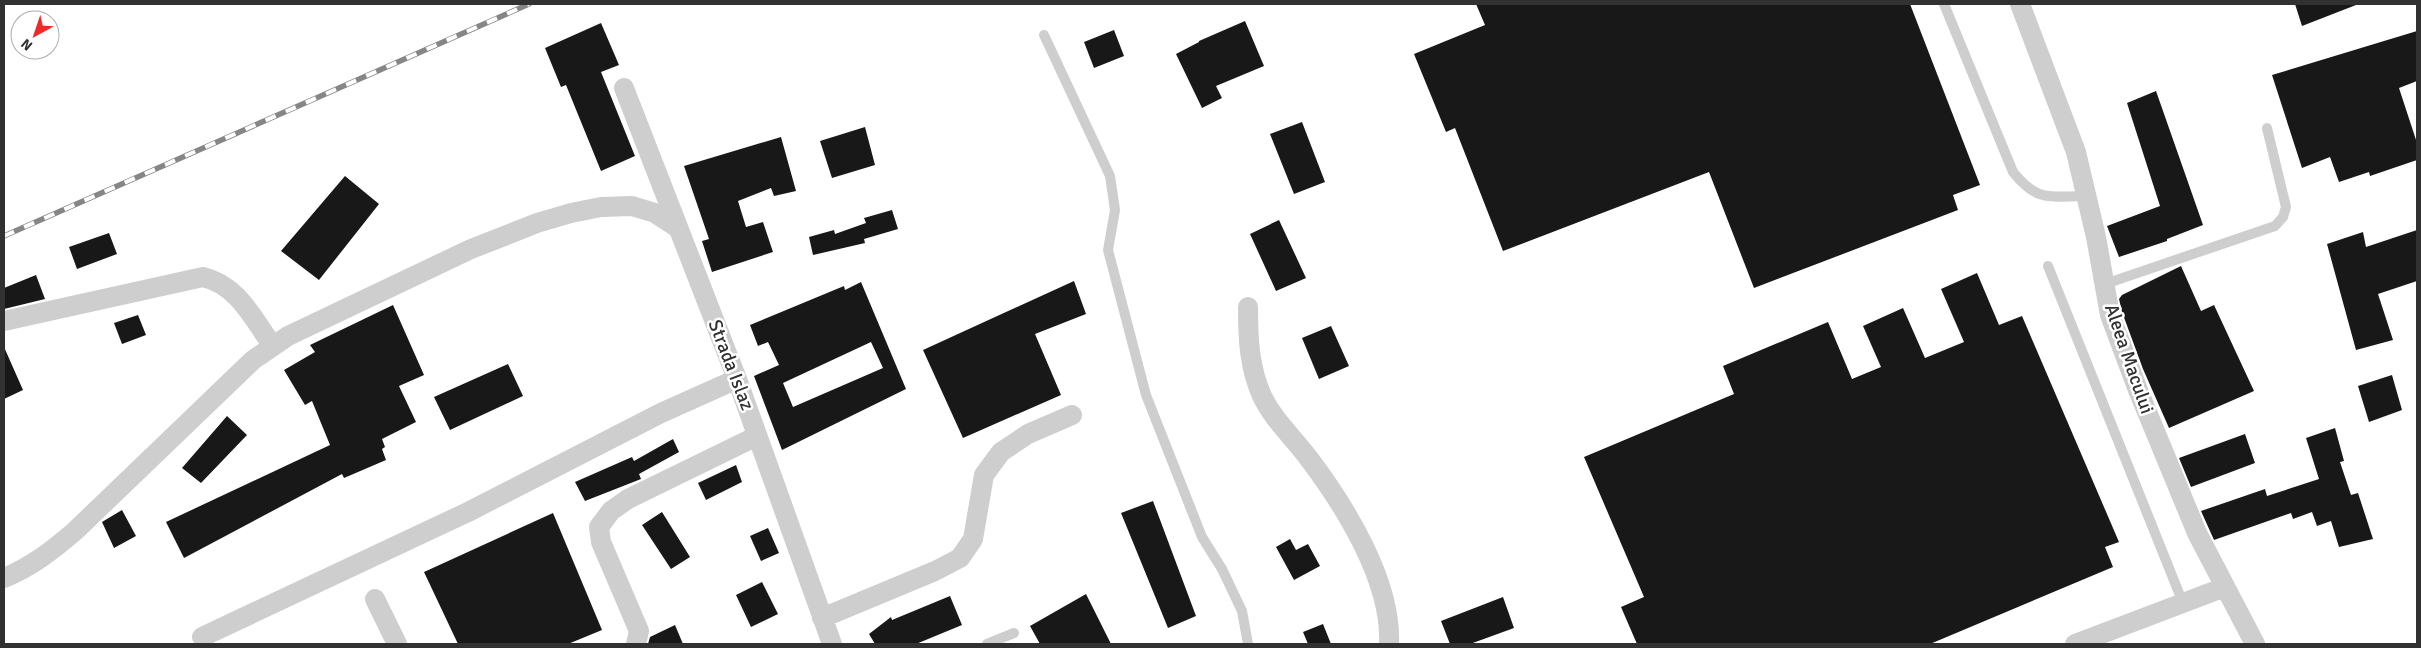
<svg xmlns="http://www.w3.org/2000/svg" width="2421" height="648" font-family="Signika,sans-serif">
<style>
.building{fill:#181818;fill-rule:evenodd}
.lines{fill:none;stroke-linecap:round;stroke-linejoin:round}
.service{stroke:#cecece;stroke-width:10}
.minor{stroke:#cecece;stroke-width:20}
.rail-casing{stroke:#868686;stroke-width:5.5}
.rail{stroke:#fff;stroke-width:4;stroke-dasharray:11;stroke-linecap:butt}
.labels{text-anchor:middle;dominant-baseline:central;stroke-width:5;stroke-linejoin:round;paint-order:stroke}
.street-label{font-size:19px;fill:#313131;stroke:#fff}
</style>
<rect width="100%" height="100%" fill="#fff"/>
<!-- building -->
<path class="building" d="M1476,4H1910L1980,185L1953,195L1958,210L1754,288L1709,172L1503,251L1455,128L1446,132L1414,54L1485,25Z
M2295,4H2356V5L2302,26Z
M1245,21L1264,66L1216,86L1222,98L1202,108L1176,54L1199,42V41Z
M601,23L619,65L601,72L635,156L601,171L566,85L561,87L545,48Z
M1114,30L1124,56L1094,68L1084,42Z
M2417,31V81L2399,88L2417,143V160L2370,176L2369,172L2339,182L2330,157L2302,168L2272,75Z
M2156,91L2203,225L2167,239V241L2119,257L2107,226L2160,206L2127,103Z
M1302,122L1325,182L1294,194L1270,134Z
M865,127L875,165L832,178L820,141Z
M781,137L796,191L774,196L771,188L738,201L746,227L763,222L773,252L712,272L702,241L709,239L684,166Z
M345,176L379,204L319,280L281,251Z
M892,210L898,229L864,239L865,243L813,255L809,237L834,230L835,234L866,223L864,218Z
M1279,220L1306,278L1276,291L1250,234Z
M2417,230V281L2378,294L2393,340L2356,350L2327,244L2363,232L2366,247Z
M109,233L117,254L77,269L69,247Z
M2181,266L2201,311L2214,305L2254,391L2169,428L2143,369L2122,312L2119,299L2122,295Z
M1977,273L1999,325L2022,316L2119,542L2105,547L2113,567L1930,644H1637L1621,607L1644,597L1584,457L1734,394L1723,366L1828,322L1852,379L1881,367L1863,326L1903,308L1925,358L1964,342L1941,289Z
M36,275L45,299L4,309V288Z
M1074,281L1086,314L1035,334L1061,395L963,438L923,350Z
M861,282L906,389L782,450L754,376L779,365L768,342L758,346L750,325L844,286L845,290ZM871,342L883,368L793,407L783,383Z
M393,305L424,375L399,386L416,422L382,439L385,447L382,449L386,460L344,478L342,474L184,558L166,522L330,445L312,401L305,405L284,370L315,352L310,345Z
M138,315L146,335L122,344L114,323Z
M1331,326L1349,366L1319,379L1302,338Z
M4,347L23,390L4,399Z
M508,364L523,396L450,430L434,397Z
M2392,375L2402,410L2369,422L2358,386Z
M227,416L247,435L201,483L182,468Z
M2335,428L2344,461L2340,462L2351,495L2358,493L2373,539L2339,547L2331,521L2317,526L2312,512L2293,519L2291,513L2214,540L2201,511L2265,489L2267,496L2319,479L2306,438Z
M2245,434L2255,463L2191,487L2179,458Z
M673,439L679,452L639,474L641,479L585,501L575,482L632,457L634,461Z
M736,465L742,482L706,500L698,483Z
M1153,501L1196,616L1168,628L1121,513Z
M122,510L136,536L114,548L102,522Z
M662,512L690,557L671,569L642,525Z
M553,513L602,630L568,644H458L424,572Z
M768,528L779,553L761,561L750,536Z
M1290,539L1296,550L1308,544L1320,566L1294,580L1276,547Z
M762,582L778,614L751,627L736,595Z
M1086,594L1111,644H1040L1030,626Z
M950,596L962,625L916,644H875L869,634L891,617L892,620Z
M1503,597L1514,628L1470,644H1450L1441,621Z
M1323,624L1331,644H1308L1303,632Z
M675,625L683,644H648L650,637Z"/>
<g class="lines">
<!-- service -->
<path class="service" d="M1944,4L2013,172C2038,203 2050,196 2087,196
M1044,35L1110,176L1115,210L1108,250L1146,395L1202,537L1222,569L1242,611L1248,644
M2048,266L2183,603
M2105,284L2275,226L2283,217L2286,207L2267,128
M987,644L1014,633"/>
<!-- minor -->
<path class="minor" d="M2020,4L2076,152L2096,237L2110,315L2138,390L2197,533L2255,644
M624,88L737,379L832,644
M1248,307C1248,338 1249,367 1262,396C1274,421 1294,438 1310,460C1346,508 1392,582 1389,644
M4,321L203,277C238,285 253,319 273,346
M4,578C31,567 53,550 75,531L253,360L288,336L471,249L537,223L571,213L601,207L632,206L655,213L678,228
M375,599L397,644
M822,618L935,571L960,558L973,539L984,475L1001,452L1028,434L1072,415
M202,637L468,512L661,413L737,379
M636,644L639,631L601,542L599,527L611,511L628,499L757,436
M2075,644L2225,587"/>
<!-- rail casing -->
<g class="rail-casing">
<path id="rail" d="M4,236L529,4"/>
</g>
<!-- rail -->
<use href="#rail" class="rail"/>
</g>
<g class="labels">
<!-- street labels -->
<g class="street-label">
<text transform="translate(2129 359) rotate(71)">Aleea Macului</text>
<text transform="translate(731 365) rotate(69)">Strada Islaz</text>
</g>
</g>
<!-- border -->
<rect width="2421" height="648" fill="none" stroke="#313131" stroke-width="10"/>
<!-- north arrow -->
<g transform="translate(35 35) rotate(220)"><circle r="24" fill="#ffffff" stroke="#adadad"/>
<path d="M0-4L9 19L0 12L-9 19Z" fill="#f42728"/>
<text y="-8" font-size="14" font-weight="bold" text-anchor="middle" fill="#313131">N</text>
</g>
</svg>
